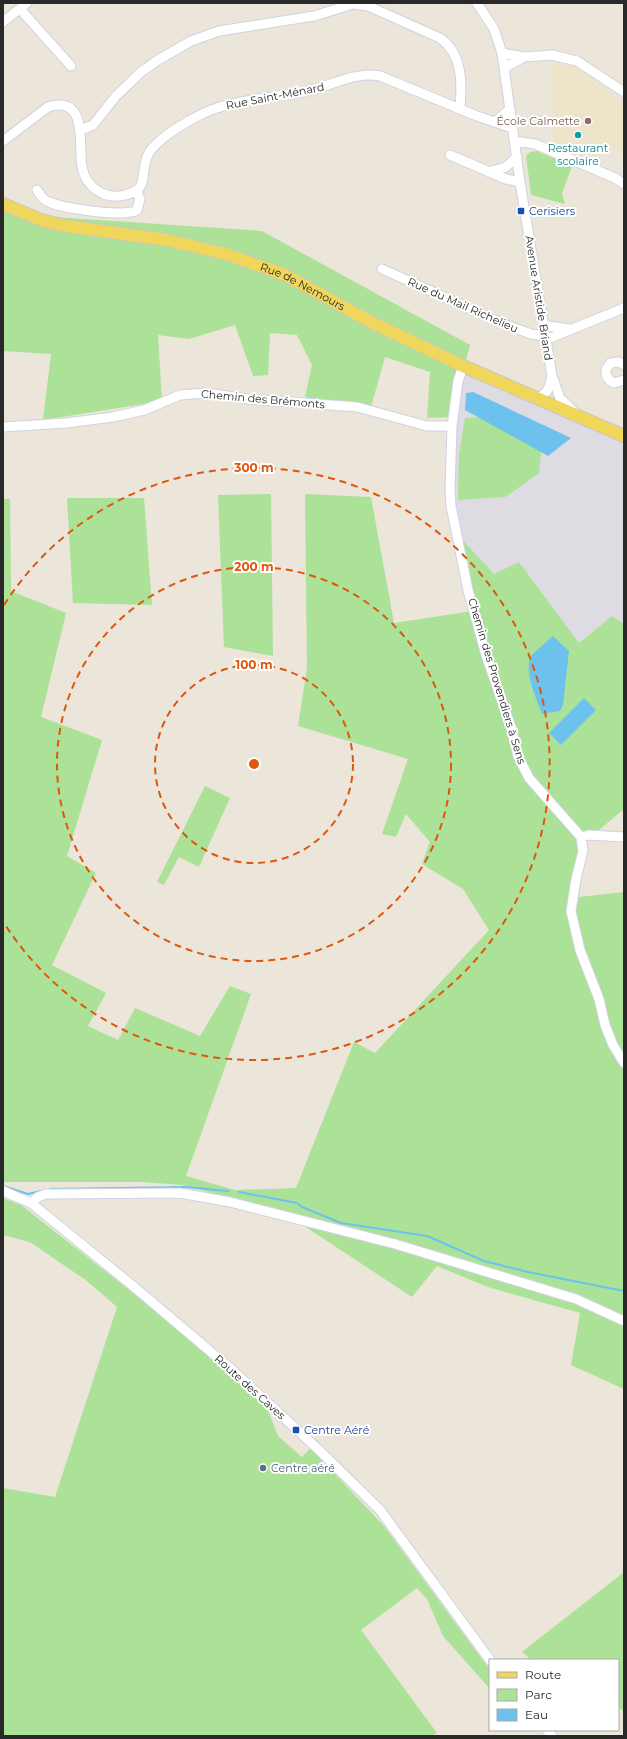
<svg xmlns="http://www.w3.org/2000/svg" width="627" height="1739" font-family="Montserrat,sans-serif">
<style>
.industrial{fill:#dedbe3}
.education{fill:#ede4ca}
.green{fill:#abe297}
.water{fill:#6dc2ed}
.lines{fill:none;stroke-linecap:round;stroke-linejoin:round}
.stream{stroke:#6dc2ed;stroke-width:2}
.minor-casing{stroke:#d0d2e2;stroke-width:11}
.major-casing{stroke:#c7c7c7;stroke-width:14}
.minor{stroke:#fff;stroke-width:9}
.major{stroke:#efd75b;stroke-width:12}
.ring{fill:none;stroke:#de570d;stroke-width:2;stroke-dasharray:7 5}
.education-dot{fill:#8d6e63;stroke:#fff;stroke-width:1.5}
.culture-dot{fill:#0f9aa8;stroke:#fff;stroke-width:1.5}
.transit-dot{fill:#1a4fb4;stroke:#fff;stroke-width:1.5}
.service-dot{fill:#5c6f8a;stroke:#fff;stroke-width:1.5}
.labels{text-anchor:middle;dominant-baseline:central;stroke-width:4;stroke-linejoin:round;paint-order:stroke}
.street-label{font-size:11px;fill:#292929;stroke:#fff}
.education-label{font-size:11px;fill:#785e54;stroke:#fff;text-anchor:end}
.culture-label{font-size:11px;fill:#0d838f;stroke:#fff}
.transit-label{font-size:11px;fill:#164399;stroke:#fff;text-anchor:start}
.service-label{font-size:11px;fill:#4e5e75;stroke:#fff;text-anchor:start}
.centre{fill:#de570d;stroke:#fff;stroke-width:2}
.ring-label{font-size:12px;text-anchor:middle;font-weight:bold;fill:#de570d;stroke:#fff;stroke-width:4;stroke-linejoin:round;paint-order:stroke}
</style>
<rect width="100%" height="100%" fill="#ebe5da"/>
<!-- industrial -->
<path class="industrial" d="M463,370L624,441V624L612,616L579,643L519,562L494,574L457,534L449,481Z"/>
<!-- education -->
<path class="education" d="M552,62L579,67L590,74L613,96L624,102V154L588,140L581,158L553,146Z"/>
<!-- green -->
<path class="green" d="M536,151L572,166L562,193L565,204L531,195L526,156L530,152Z
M3,208L24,215L262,231L470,345L451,417L427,418L430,372L385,357L371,407L305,397L312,365L297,335L270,333L268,375L253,376L235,325L189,339L158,335L162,401L43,420L51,354L3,351Z
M491,417L542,443L539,473L505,497L458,500L459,455L465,418Z
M271,494L273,656L224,647L218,495Z
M305,494L371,497L394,623L473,611L457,534L494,574L519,562L579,643L612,616L624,624V809L586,841L579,897L624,892V1389L571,1365L580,1313L488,1287L437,1266L412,1297L283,1212L182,1185L143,1182H3V499H10L11,591L66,613L41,717L102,740L67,856L96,873L52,965L106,993L88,1026L118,1040L135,1008L200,1036L230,986L251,994L186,1176L235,1190L296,1188L354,1042L375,1053L489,930L463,889L422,864L430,842L406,814L396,837L382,834L408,759L298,726L307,668Z
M67,498H144L152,605L73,603Z
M205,786L230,798L199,867L179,857L164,885L157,882Z
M3,1198L21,1205L203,1348L264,1400L278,1436L302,1457L313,1445L332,1471L384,1526L490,1670V1689L443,1636L427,1599L417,1588L361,1630L437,1733L432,1736H3V1488L55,1497L117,1307L87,1281L30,1242L3,1235Z
M624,1572V1711L618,1708V1660H531L522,1652Z"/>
<!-- water -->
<path class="water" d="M473,392L571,438L548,456L465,410L466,393Z
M553,636L569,651L563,705L560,711L542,714C537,700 522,668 532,655C538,648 547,642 553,636Z
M584,698L596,710L561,745L549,733Z"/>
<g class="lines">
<!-- stream -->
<path class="stream" d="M3,1186L28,1194L41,1191
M51,1189L186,1187L228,1191
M239,1192L297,1203L302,1207L341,1223L427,1236L484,1261L528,1272L624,1291"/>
<!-- minor casing -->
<g class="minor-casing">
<path id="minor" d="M477,3L494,29L502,53L520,182L552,376L560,398L574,412
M20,9L71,66
M3,22L27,3
M502,53L524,57L552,55L577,61L624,92
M504,68L524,57
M495,122L510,109
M81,130L93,125L116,96L141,72L158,60L191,41L219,31L314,16L353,4L368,6L440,38C463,54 462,84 460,108
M3,141L48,107C89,94 78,146 82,167C86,188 105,200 125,195C148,190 141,177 146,160C148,151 155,145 162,139C173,129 203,112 217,108C246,98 277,98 307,91C331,86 355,71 380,76L477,116L512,128
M514,141L535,144L615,178L624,184
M450,155L506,179L520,182
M491,171L506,167L517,157
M37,190C39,193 42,198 45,200C57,208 125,218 137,210L140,199L136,191
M382,269L504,324L531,334L544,336
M543,325L569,329
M545,340L624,308
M624,365L619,362L611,363C603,370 605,379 614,383L624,380
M463,366L458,381L452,426L450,489L451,506L468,590L486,655L511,727L518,756L529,778L581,837L583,851L576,879L571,911L580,950L599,999L605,1025L613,1045L624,1063
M534,398C548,396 549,388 552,376
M3,427L66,423L113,417L144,410L180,395L206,393L249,399L357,407L427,426H452
M581,837L589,835L624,837
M3,1191L31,1203L133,1286L230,1368L320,1451L380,1510L490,1660
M31,1203L38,1197L46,1194L180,1193L230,1202L395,1244L576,1299L624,1321
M547,1730L552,1736"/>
</g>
<!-- major casing -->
<g class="major-casing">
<g id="major">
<path id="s1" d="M3,204L41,220L66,226L167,240L226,254L285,275L373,323L463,366L624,436"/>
</g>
</g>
<!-- minor -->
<use href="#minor" class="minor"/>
<!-- major -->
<use href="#major" class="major"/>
</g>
<!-- distance rings -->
<g class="ring">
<circle cx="254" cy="764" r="99"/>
<circle cx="254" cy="764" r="197"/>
<path d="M4 605A296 296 0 1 1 4 923"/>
</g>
<!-- markers -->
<circle class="education-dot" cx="588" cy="121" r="4"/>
<circle class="culture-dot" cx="578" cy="135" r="4"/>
<g class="transit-dot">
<rect x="517" y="207" width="8" height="8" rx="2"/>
<rect x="292" y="1426" width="8" height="8" rx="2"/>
</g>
<circle class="service-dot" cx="263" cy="1468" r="4"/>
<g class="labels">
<!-- street labels -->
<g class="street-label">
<text transform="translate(275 96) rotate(-11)">Rue Saint-Ménard</text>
<text stroke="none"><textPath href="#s1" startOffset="313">Rue de Nemours</textPath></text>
<text transform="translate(539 298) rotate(81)">Avenue Aristide Briand</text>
<text transform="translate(463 305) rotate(24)">Rue du Mail Richelieu</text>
<text transform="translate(263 399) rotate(5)">Chemin des Brémonts</text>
<text transform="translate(497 681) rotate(73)">Chemin des Provendiers à Sens</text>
<text transform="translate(250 1387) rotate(42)">Route des Caves</text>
</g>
<!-- education labels -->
<g class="education-label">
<text x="580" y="121">École Calmette</text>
</g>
<!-- culture labels -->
<g class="culture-label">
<text x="578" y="148">Restaurant<tspan x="578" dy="13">scolaire</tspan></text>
</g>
<!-- transit labels -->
<g class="transit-label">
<text x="529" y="211">Cerisiers</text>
<text x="304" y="1430">Centre Aéré</text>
</g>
<!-- service labels -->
<g class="service-label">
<text x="271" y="1468">Centre aéré</text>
</g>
</g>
<circle cx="254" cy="764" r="6" class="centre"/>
<g class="ring-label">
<text x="254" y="472">300 m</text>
<text x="254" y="571">200 m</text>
<text x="254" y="669">100 m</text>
</g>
<!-- border -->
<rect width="627" height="1739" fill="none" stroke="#292929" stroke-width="8"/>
<!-- legend -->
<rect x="489" y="1659" width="130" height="72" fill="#ffffff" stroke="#a9a9a9"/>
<rect x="497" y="1672" width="20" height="6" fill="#efd75b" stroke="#a9a9a9"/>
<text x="525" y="1679" font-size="12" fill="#292929">Route</text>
<rect x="497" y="1689" width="20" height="12" fill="#abe297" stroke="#a9a9a9"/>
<text x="525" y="1699" font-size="12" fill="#292929">Parc</text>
<rect x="497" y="1709" width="20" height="12" fill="#6dc2ed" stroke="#a9a9a9"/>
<text x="525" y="1719" font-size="12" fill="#292929">Eau</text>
</svg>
